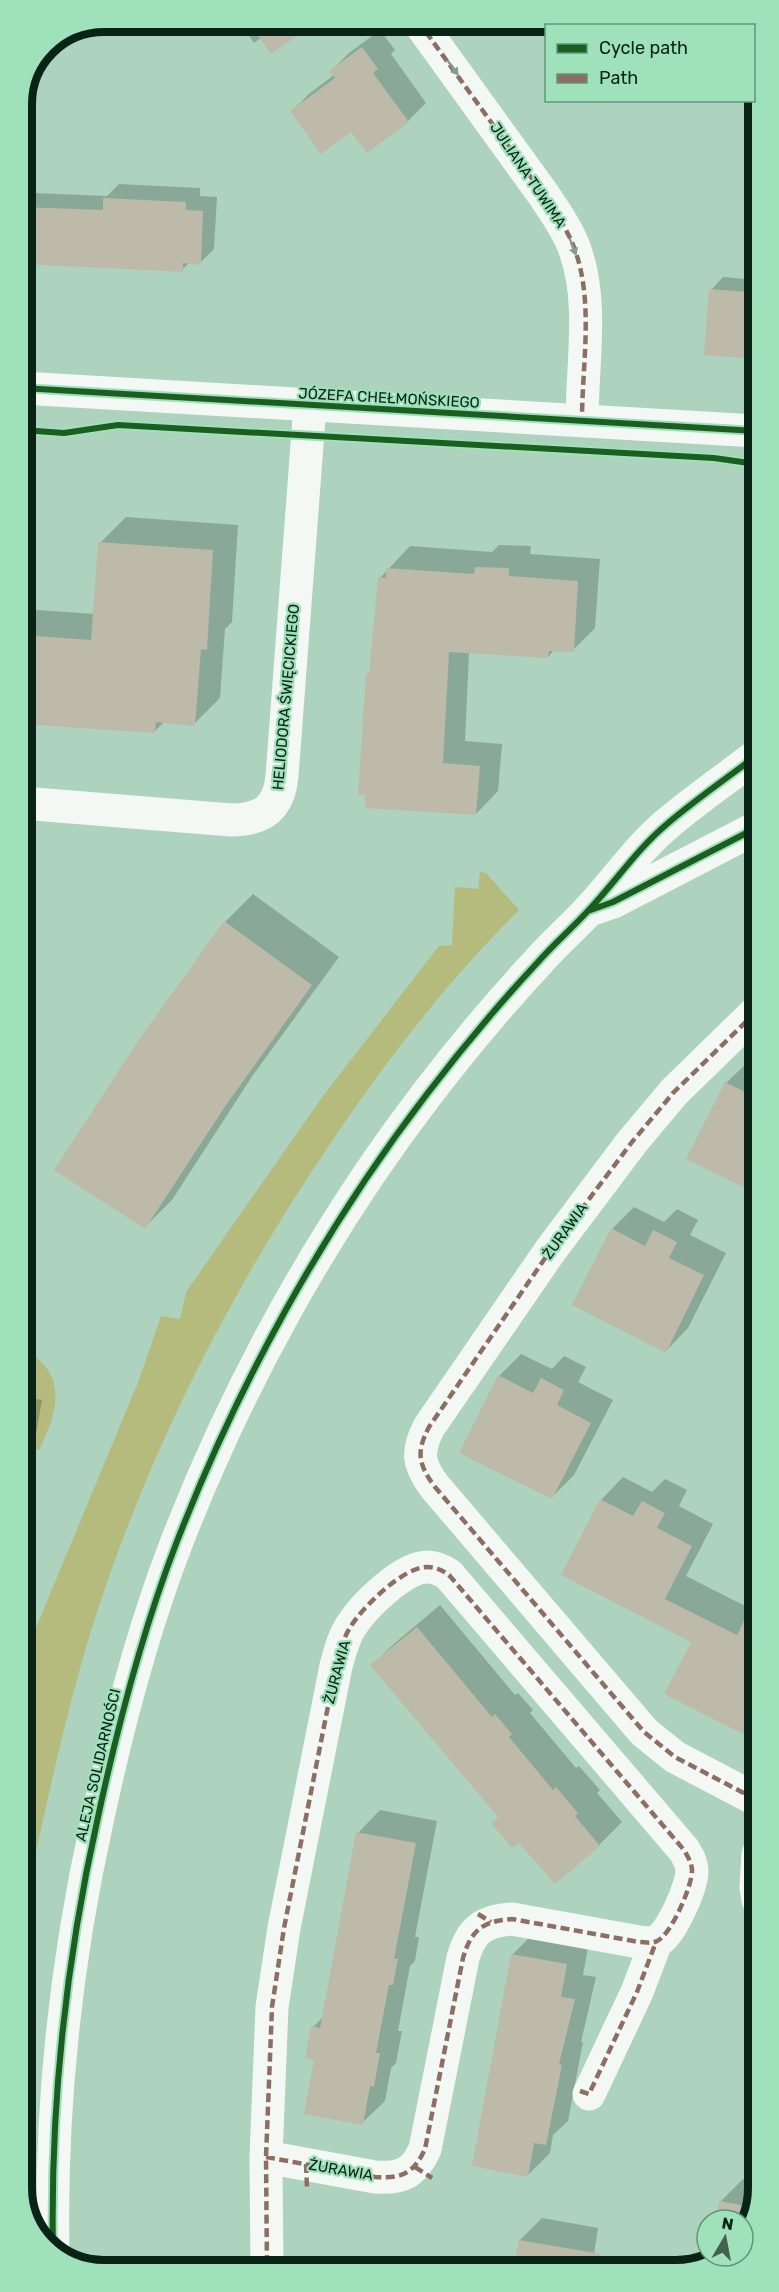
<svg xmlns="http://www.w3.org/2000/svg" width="779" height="2292" font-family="Rubik,sans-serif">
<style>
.green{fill:#b5bb7d}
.shadow{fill:#0003}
.building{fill:#bdbaaa}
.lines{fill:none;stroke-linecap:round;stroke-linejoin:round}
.street{stroke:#f3f8f5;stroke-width:33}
.secondary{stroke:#f3f8f5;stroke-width:33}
.quiet{stroke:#8d6e63;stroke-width:4.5;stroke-dasharray:9 4.5;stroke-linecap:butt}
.cycleway-casing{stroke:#9ee1ba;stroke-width:10}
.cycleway{stroke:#1b5e20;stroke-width:6}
.oneway{fill:#8a9991}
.labels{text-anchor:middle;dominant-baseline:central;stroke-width:4.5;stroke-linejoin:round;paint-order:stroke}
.street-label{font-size:15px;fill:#092416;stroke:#9ee1ba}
.rim{fill:none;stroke:#092416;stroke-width:8}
</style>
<rect width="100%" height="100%" fill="#add2bd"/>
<!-- green -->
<path class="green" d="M480,872L486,873L519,910C445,984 384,1063 326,1150C225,1300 144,1461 90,1634C66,1713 49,1793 31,1874L23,1873V1659L139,1380L161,1316L180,1319L186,1292L323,1096L439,946L452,945L455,887L478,889Z
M23,1350C69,1371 58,1413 39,1450L23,1447L25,1426L23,1425Z"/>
<!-- shadow -->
<path class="shadow" d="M239,21H315L262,37L254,43Z
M524,21H544L532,31Z
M380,30L395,50L391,54L426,103L408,121L367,151L351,130L292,111L310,93L334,75L331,71L349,53Z
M21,176H33V193L107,196L119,184L200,188V196L217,197L214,249L200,263L190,262L182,270L21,262Z
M723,277L756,280V363L744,362V357L711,290Z
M126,517L238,525L232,622L225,629L220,698L194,724L164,722L155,731L22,722V609L95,614L100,543Z
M499,545L531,546L530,554L600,559L595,628L573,650L555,649L548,657L469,652L465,741L502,744L498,791L476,814L367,675L371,672L380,578L410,546L492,552Z
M253,894L339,957L253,1075L172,1200L145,1227L139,1042L225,922Z
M749,1061L757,1065V1193L726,1083Z
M634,1207L664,1222L677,1209L698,1220L690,1235L726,1253L688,1328L666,1351L612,1229Z
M521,1354L552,1369L564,1356L586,1367L578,1382L613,1400L574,1475L552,1497L499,1376Z
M23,1397L42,1400L27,1485L23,1489Z
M623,1477L652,1492L665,1479L687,1490L679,1506L713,1524L686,1576L755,1611L757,1609V1739L693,1641L563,1574L601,1500Z
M757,1514V1535L749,1530Z
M440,1605L515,1695L518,1693L533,1710L530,1713L576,1768L579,1766L600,1790L597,1793L622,1822L599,1845L555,1882L372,1665L395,1643Z
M380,1810L437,1821L415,1937H419L415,1961L410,1966L398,2031H402L396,2063L391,2068L385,2101L362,2123L316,2059L313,2027L324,2016L358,1833Z
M535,1932L589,1942L583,1975L596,1977L581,2042H583L568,2121L553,2135L550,2153L528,2175L512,1955Z
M743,2179L758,2182V2189L743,2233V2220H717L720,2202Z
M542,2218L598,2228L593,2261L605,2263L604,2269H515L520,2240Z"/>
<!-- building -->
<path class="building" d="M248,21H318L271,54Z
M362,47L378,69L373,73L409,122L367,153L351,132L321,154L290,111L335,78L329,71Z
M103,198L186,202V210L203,211L201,265L183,263V272L21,264V207L103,210Z
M709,289L749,292L748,309L756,310V359L704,355Z
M98,542L213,550L207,650L201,649L195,726L156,722L155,733L22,724V635L91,640Z
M475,567L509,568V576L578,581L574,652L549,651L548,658L449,652L443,763L480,766L476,815L365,808V795H358L366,674L369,675L378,577L386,578V568L474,574Z
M224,921L312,985L226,1105L145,1229L54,1170L138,1041Z
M725,1082L757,1098V1194L686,1159Z
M611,1228L645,1246L653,1230L677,1242L669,1258L704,1275L666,1353L572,1305Z
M498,1375L533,1393L541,1378L564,1390L557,1405L591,1423L552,1499L459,1453Z
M600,1499L633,1516L642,1501L665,1513L657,1528L692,1546L665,1599L737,1635L757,1594V1741L664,1694L691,1642L561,1575Z
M417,1627L492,1717L495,1714L512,1734L509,1737L553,1790L556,1787L578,1813L575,1816L600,1846L555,1884L519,1843L512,1848L491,1823L498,1817L370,1665Z
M356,1832L416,1843L394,1959H398L393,1985H389L376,2053H380L374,2087L370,2086L363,2125L304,2114L314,2060L305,2058L311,2026L320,2028Z
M511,1954L567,1964L561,1997L575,1999L559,2064L562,2065L546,2145L534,2143L528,2177L472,2166Z
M719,2201L752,2207L743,2233V2220H716Z
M519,2240L601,2254L600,2269H513Z"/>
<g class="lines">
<!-- street -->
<path class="street" d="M418,21L543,194C555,212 568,230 575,250C594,303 582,365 582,420
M22,803L231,820C262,820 279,809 282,776L310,405
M756,1012L674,1092L632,1142L550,1251L429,1427C416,1452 418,1464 435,1487L644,1732L675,1757L757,1800
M758,1854L756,1887L758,1900
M589,2094L637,1992L656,1942
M266,2157L375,2177C402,2179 414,2173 425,2149L463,1958C471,1930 483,1921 512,1919L639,1942C645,1942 652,1944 657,1941C671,1935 692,1886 692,1871C692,1863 688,1857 684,1850L449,1575C442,1570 436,1567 427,1567C403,1567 363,1607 351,1626C343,1638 340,1652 336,1666L284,1928L272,2007L266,2157L267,2270"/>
<!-- secondary -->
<path class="secondary" d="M22,388L756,431
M593,909L613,902L756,828
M53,2253C50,2105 66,1960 98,1817C118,1724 142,1632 176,1544C237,1386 324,1228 427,1094C462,1048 499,1004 538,962C553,945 570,930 586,913C614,884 636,850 667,824C695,800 727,778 756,756"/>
<!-- quiet -->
<path class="quiet" d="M418,21L543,194C555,212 568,230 575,250C594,303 582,365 582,420
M756,1012L674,1092L632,1142L550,1251L429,1427C416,1452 418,1464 435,1487L644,1732L675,1757L757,1800
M758,1854L756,1887L758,1900
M478,1914L491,1922
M580,2091L589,2094L637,1992L656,1942
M266,2157L375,2177C402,2179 414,2173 425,2149L463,1958C471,1930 483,1921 512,1919L639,1942C645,1942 652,1944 657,1941C671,1935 692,1886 692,1871C692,1863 688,1857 684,1850L449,1575C442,1570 436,1567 427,1567C403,1567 363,1607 351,1626C343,1638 340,1652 336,1666L284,1928L272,2007L266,2157L267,2270
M306,2164L307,2188
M415,2167L432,2178"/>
<!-- cycleway casing -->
<g class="cycleway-casing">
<path id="cycleway" d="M22,388L756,431
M22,430L64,433L118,425L714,458L756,464
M588,911L613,902L756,828
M53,2253C50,2105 66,1960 98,1817C118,1724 142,1632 176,1544C237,1386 324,1228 427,1094C462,1048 499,1004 538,962C553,945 570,930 586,913C614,884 636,850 667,824C695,800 727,778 756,756"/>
</g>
<!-- cycleway -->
<use href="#cycleway" class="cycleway"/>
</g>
<!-- one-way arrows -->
<defs><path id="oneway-solid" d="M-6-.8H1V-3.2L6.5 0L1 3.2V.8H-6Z" transform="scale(1.5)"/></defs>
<g class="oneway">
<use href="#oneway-solid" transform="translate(453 68) rotate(54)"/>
<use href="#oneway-solid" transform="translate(573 247) rotate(69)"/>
</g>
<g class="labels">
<!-- street labels -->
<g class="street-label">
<text transform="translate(528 175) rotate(56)">JULIANA TUWIMA</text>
<text transform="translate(389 398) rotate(3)">JÓZEFA CHEŁMOŃSKIEGO</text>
<text transform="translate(286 697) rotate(-85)">HELIODORA ŚWIĘCICKIEGO</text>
<text transform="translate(565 1231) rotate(-54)">ŻURAWIA</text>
<text transform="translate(337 1672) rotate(-75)">ŻURAWIA</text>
<text transform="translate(98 1765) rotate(-77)">ALEJA SOLIDARNOŚCI</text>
<text transform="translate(341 2170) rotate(10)">ŻURAWIA</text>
</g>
</g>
<!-- crop -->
<path d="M0 0H779V2292H0ZM104 32H676A72 72 0 0 1 748 104V2188A72 72 0 0 1 676 2260H104A72 72 0 0 1 32 2188V104A72 72 0 0 1 104 32Z" fill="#9ee1ba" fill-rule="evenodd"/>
<path class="rim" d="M104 32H676A72 72 0 0 1 748 104V2188A72 72 0 0 1 676 2260H104A72 72 0 0 1 32 2188V104A72 72 0 0 1 104 32Z"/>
<!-- legend -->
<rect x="545" y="24" width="210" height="78" fill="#9ee1ba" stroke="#629578" stroke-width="1.5"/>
<rect x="557" y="44" width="30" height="9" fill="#1b5e20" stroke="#629578" stroke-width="1.5"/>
<text x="599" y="54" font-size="18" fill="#092416">Cycle path</text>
<rect x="557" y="74" width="30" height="9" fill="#8d6e63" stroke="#629578" stroke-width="1.5"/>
<text x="599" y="84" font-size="18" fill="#092416">Path</text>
<!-- north arrow -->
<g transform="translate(725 2238) rotate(10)"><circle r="28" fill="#9ee1ba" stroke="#629578" stroke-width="1.5"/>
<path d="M0-4.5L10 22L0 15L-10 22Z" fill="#426150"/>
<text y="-9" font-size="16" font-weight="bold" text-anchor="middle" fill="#092416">N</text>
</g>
</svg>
